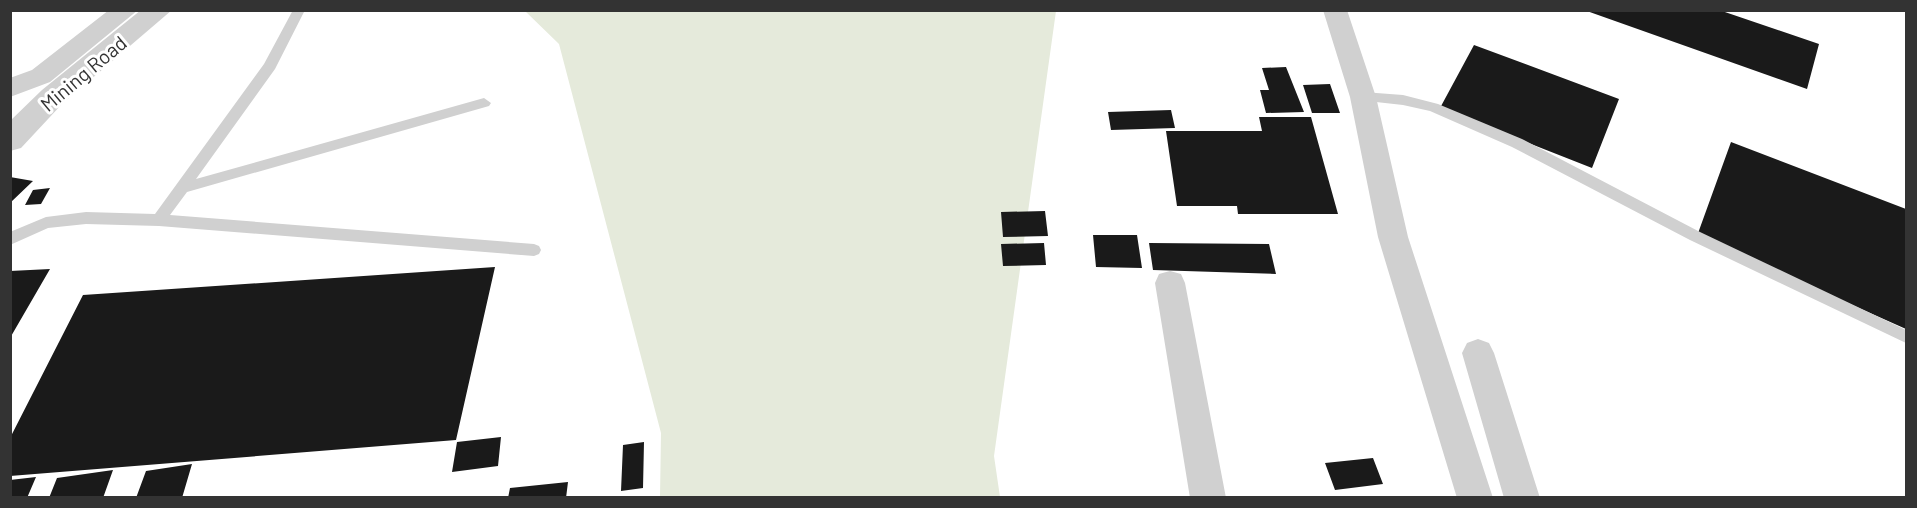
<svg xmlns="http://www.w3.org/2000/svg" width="1917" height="508" font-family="Barlow,sans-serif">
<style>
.green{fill:#e5eadb}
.building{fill:#1a1a1a}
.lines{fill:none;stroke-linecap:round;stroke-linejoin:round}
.service{fill:#d0d0d0;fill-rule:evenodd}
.minor{fill:#d0d0d0;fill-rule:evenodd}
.tertiary{fill:#d0d0d0;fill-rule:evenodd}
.labels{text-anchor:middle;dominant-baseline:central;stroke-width:6;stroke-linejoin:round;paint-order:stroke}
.street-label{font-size:20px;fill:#333;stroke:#fff}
</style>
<rect width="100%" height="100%" fill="#fff"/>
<!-- green -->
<path class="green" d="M525,11H1056L994,456L1000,497H660L661,433L559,44Z"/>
<!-- building -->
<path class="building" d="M1584,10H1719L1819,44L1807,89Z
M1474,45L1619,99L1592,168L1440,108Z
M1286,67L1304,112L1266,113L1260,90H1269L1262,68Z
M1330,84L1340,113H1312L1303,85Z
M1171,110L1175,128L1111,130L1108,112Z
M1259,117H1311L1338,214H1238L1237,206H1177L1166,131H1262Z
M1731,142L1906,209V329L1697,236Z
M10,177L33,181L10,203Z
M50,188L41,204L25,205L33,190Z
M1045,211L1048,236L1003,237L1001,212Z
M1093,235H1137L1142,268L1096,267Z
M1044,243L1046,265L1003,266L1001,244Z
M1149,243L1269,244L1276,274L1153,270Z
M495,267L456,440L10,476V438L83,295Z
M50,269L10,338V271Z
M501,437L498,466L452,472L457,442Z
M644,442L643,488L621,491L623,445Z
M1373,458L1383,484L1335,490L1325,463Z
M192,464L182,498H136L146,471Z
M113,470L103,498H49L57,478Z
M36,477L27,498H10V480Z
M568,482L566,498H508L510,488Z"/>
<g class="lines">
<!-- service -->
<path class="service" d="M293,10H305L275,69L196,179L484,98L491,103L489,106L187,192L170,215L534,244L539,246L541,250L539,254L534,256L159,226L86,224L48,228L10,245V232L46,217L86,212L155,214L264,64Z
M1363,92L1403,95L1438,104L1522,139L1700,232L1906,330V343L1690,240L1512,147L1430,111L1403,105L1358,100L1356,97L1358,94Z"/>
<!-- minor -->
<path class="minor" d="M109,10H138L50,82L10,97V78L32,70Z
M1323,10H1347L1376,97L1408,237L1493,498H1457L1378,237L1350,97Z
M1170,271L1181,274L1185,283L1226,498H1190L1155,283L1159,274Z
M1478,339L1489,343L1494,353L1540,498H1504L1462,353L1467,343Z"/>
<!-- tertiary -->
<path class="tertiary" d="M141,10H172L62,104L21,148L10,151V121L42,90Z"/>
</g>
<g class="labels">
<!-- street labels -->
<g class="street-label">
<text transform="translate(83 73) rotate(-40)">Mining Road</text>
</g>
</g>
<!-- border -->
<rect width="1917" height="508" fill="none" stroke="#333333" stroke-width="24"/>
</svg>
